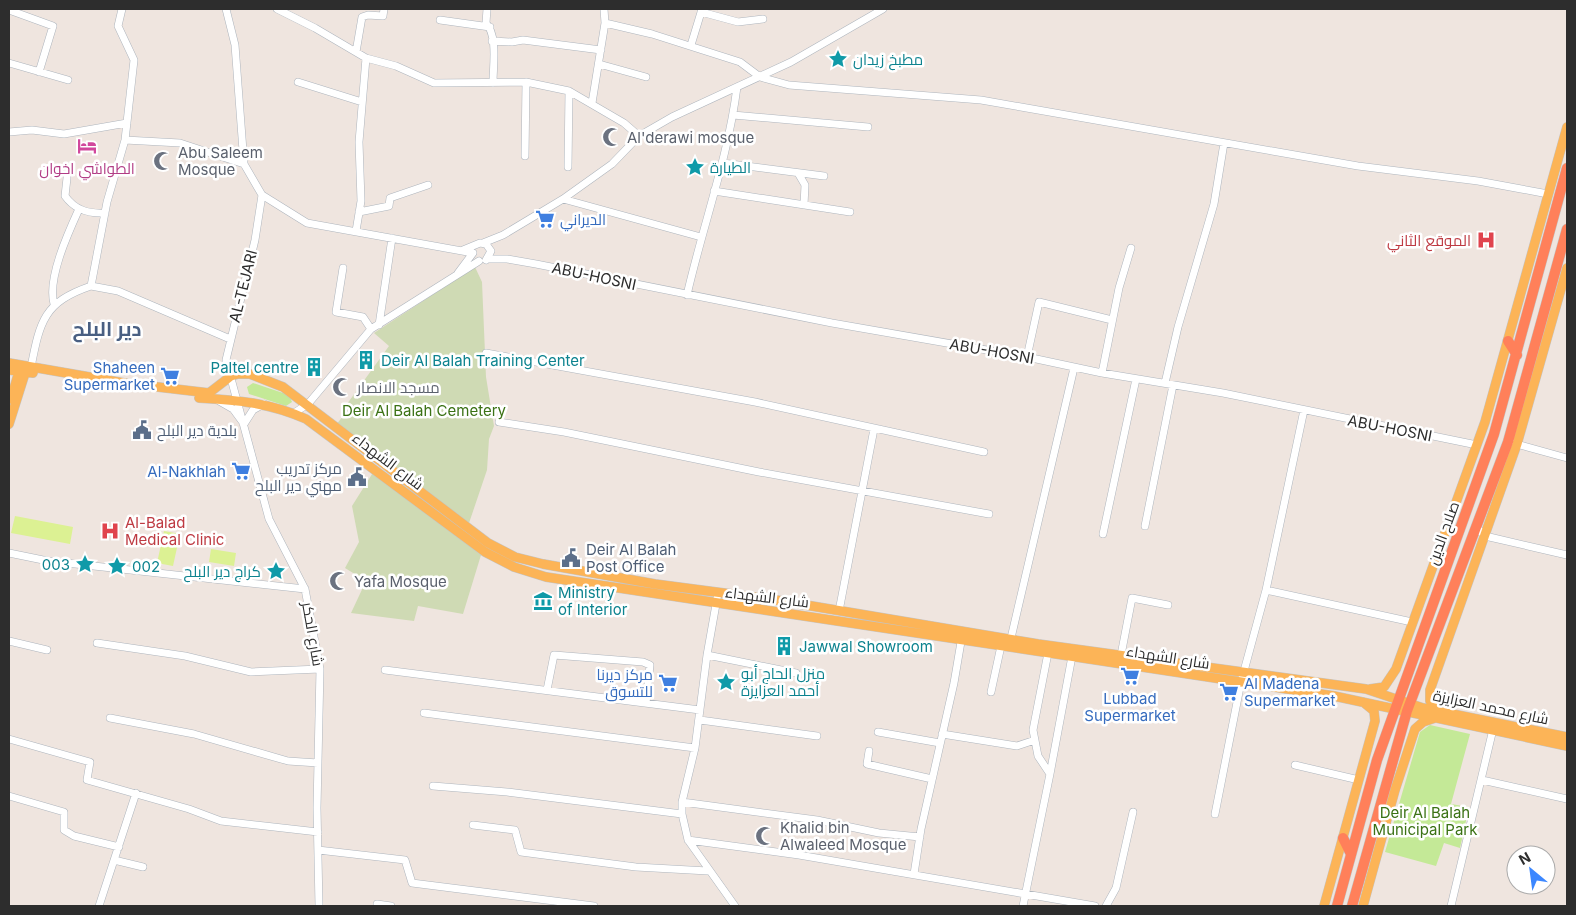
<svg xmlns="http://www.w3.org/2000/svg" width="1576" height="915" font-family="Inter,Cairo,sans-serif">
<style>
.green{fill:#c4e997}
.cemetery{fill:#cfdab4}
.pitch{fill:#dcf193}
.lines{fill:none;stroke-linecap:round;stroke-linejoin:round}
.minor-casing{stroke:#aeb5bd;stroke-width:8}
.major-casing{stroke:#c4c4c4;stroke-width:10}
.highway-casing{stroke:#c4c4c4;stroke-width:11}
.minor{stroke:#fff;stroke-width:7}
.major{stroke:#fcb457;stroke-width:9}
.highway{stroke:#ff805a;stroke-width:10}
.labels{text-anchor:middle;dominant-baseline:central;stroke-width:5;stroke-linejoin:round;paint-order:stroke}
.culture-label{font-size:15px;fill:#0d838f;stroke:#fff;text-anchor:start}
.worship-label{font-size:15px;fill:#5b616d;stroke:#fff;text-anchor:start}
.hotel-label{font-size:15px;fill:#b23c85;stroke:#fff}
.shop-label{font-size:15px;fill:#366cbe;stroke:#fff;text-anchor:end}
.health-label{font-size:15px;fill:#be3a42;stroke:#fff;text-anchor:end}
.street-label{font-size:15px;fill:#2d2d2d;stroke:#fff}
.park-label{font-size:15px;fill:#3b7215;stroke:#fff}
.service-label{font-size:15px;fill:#4e5e75;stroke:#fff;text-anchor:start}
.district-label{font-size:20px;font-weight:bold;fill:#495f82;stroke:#fff}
</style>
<rect width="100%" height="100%" fill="#efe5df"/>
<!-- green -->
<path class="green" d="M253,383L289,395L292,402L286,406L249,394L247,387Z
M1430,725L1470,734L1451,804L1469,807L1460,848L1444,843L1436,866L1385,852L1420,732Z"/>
<!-- cemetery -->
<path class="cemetery" d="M475,267L482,282L486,377L494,426L489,439L487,470L468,526L336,425L350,407L347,404L389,346L374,333Z
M374,471L481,555L463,614L418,606L414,621L351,613L366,581L345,568L359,542L352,506Z"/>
<!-- pitch -->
<path class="pitch" d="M15,516L73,527L70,544L11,533Z
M164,531L180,534L173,566L157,563Z
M211,549L236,553L234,566L209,562Z"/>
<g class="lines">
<!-- minor casing -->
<g class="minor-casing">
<path id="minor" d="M226,9L235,45L244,164L262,195L307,223L473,253L458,273
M277,9L315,28L366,58L396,66L434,83L526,82L569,91L624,123L639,136
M487,9L486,23C498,36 493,66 493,83
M9,10L53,26L39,72
M701,12L738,22L763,19
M440,20L490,27
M605,23L652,34L740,62L760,77L789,85L981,100L1358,166L1478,181L1548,194
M492,41L512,42L523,40L601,50
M691,45L702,9
M356,52L362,17L368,15L383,16L384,9
M9,63L68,80
M599,64L646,77
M298,82L362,102
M592,103L605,23L604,9
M733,115L868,127
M9,132L32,130L64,134L127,123
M125,140L180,143L244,164
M525,156L526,82
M723,163L824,176
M568,167L569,91
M798,173L805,185L804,205
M67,178L65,196C75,210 88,214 105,213
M714,191L850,212
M262,195L255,240L226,360L269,519L305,589L320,669L317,808L319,906
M563,199L701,237
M359,212L389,206L390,198L428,185
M356,231L361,201L359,142L366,58
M483,243L503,235L563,199L612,164L639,136L672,117L791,62L883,9
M463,250L480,243L486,244L491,251L486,260
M488,259H507L536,264L832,323L1027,357L1102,373L1223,393L1477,445
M343,268L336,312L363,317L371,329
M91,286L118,291L230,339
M687,295C703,225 728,158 737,87
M54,304C47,279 68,233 79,209
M379,325L392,238
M486,353L755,402L984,452
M1027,357L1039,302L1112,320
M31,367C40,321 44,302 91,286L107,202L125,140L134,60L118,26L122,9
M1102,373L1119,288L1131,248
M1165,383L1178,327L1214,204L1224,143
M219,401L233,409L244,424L253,410L264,404
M294,413L308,404L371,329L479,261
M499,422L564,432L759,472L989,514
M1513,443L1567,458
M1145,526L1173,385
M1477,528L1485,536L1567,555
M1103,534L1136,379
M9,553L48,561L305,589
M1266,590L1412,622
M718,593L707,655L695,748L682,802V814L688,840L735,906
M839,611L874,429
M1011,638L1074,368
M9,641L47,650
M97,643L185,656L251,672L320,669
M707,655L796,673
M1121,655L1132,598L1168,605
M385,670L700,710
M547,690L554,655L643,662L650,665L646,703
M991,692L1001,646
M424,713L695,748
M110,718L194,734L288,761L318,763
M700,720L817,736
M878,732L940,743
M942,734L1017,746L1035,740
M9,739L90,762L87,780L189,809L221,821L318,832
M869,751L867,764L932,779
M1295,765L1359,780
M1050,774L1073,651
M1482,780L1567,799
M433,786L507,792L682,814
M9,796L64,812V830L74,836L119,847
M682,802L817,820L879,833L920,837
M1215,814L1241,682L1266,590L1304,410
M473,825L515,830L521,852L636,867L708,871
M688,840L799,855L1095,906
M318,850L405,860L412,883L594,906
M114,860L143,867
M914,874L921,829L954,683L962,636
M377,904L391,906
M99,906L136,793
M1023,906L1050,774L1038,756L1033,730L1048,653
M1106,906L1116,888L1133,812
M1451,906L1494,725"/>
</g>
<!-- major casing -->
<g class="major-casing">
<path id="major" d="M9,363L124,383L209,393L231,376L238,374H250L283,387L488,543L515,557L543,564L655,584L776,600L1038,644L1366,689L1423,708L1567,737
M9,370L33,373
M199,398C237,400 271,403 306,419L485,552L514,567L546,577L1334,696L1567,746
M11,399L20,368
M9,424L27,367
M1370,689L1384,687L1396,669L1485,422L1567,127
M1437,711L1430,701V690L1517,444L1567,268
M1324,906L1375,721L1374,711L1363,702
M1363,906L1395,790L1415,729L1423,722L1435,718"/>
</g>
<!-- highway casing -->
<g class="highway-casing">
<path id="highway" d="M1508,341L1517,355
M1343,838L1351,854
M1337,906L1377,760L1494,434L1567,168
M1352,906L1407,711L1508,442L1567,229"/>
</g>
<!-- minor -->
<use href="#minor" class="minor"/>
<!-- major -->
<use href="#major" class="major"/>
<!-- highway -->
<use href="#highway" class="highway"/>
</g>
<!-- icons -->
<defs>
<g id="sight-bare" transform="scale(1.5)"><path d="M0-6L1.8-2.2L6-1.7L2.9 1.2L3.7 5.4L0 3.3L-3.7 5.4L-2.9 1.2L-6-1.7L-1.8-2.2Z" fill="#0f9aa8" stroke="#fff" stroke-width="2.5" paint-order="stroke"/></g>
<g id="mosque-bare" transform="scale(1.5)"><path d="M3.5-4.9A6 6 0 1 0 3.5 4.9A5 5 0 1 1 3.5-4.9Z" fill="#6b7280" stroke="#fff" stroke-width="2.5" paint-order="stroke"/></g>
<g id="hotel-bare" transform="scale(1.5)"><path d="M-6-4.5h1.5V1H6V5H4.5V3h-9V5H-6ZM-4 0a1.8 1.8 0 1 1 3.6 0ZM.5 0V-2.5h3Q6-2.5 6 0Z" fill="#d1479c" stroke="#fff" stroke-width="2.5" paint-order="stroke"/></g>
<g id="supermarket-bare" transform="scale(1.5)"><path d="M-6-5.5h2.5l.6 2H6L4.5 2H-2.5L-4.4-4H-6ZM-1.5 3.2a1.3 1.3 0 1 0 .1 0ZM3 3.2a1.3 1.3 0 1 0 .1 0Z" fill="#3f7fe0" stroke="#fff" stroke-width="2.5" paint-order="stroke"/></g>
<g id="hospital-bare" transform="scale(1.5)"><path d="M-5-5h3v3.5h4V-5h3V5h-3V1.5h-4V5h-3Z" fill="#e0444e" stroke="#fff" stroke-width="2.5" paint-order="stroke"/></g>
<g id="building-bare" transform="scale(1.5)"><path d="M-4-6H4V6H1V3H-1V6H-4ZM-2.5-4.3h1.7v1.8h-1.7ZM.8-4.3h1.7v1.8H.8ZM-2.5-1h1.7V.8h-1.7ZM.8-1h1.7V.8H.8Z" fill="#0f9aa8" stroke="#fff" stroke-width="2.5" paint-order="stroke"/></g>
<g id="civic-bare" transform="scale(1.5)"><path d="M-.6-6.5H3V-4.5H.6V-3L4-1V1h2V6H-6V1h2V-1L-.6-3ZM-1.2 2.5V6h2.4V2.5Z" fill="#5c6f8a" stroke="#fff" stroke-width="2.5" paint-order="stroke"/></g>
<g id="museum-bare" transform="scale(1.5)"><path d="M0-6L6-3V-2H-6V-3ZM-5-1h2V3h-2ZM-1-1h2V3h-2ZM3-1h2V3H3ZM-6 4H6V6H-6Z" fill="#0f9aa8" stroke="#fff" stroke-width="2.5" paint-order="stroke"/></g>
</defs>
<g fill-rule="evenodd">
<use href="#sight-bare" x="838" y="59"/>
<use href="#mosque-bare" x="612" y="137"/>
<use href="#hotel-bare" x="87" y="146"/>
<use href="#mosque-bare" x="163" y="161"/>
<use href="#sight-bare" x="695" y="167"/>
<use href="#supermarket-bare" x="545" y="219"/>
<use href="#hospital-bare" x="1486" y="240"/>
<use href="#building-bare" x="366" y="360"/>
<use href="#building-bare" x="314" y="367"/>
<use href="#supermarket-bare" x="170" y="376"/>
<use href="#mosque-bare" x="342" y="387"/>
<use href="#civic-bare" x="142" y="430"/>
<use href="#supermarket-bare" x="241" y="471"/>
<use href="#civic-bare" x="357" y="477"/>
<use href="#hospital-bare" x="110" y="531"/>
<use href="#civic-bare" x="571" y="558"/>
<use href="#sight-bare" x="85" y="564"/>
<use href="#sight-bare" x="117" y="566"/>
<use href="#sight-bare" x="276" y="571"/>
<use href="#mosque-bare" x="339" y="581"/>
<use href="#museum-bare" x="543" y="601"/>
<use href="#building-bare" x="784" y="646"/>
<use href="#supermarket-bare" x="1130" y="676"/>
<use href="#sight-bare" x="726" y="682"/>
<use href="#supermarket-bare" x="668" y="683"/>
<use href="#supermarket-bare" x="1229" y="692"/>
<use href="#mosque-bare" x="765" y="836"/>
</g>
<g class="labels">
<!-- culture labels -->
<g class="culture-label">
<text x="853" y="59">مطبخ زيدان</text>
<text x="710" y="167">الطيارة</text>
<text x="381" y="360">Deir Al Balah Training Center</text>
<text x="299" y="367" text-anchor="end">Paltel centre</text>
<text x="70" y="564" text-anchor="end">003</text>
<text x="132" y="566">002</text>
<text x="261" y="571" text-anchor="end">كراج دير البلح</text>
<text x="558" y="592">Ministry<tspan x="558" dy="17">of Interior</tspan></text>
<text x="799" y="646">Jawwal Showroom</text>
<text x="741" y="673">منزل الحاج أبو<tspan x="741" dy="17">أحمد العزايزة</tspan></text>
</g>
<!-- worship labels -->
<g class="worship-label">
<text x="627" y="137">Al'derawi mosque</text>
<text x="178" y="152">Abu Saleem<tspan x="178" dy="17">Mosque</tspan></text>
<text x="357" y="387">مسجد الانصار</text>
<text x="354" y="581">Yafa Mosque</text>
<text x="780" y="827">Khalid bin<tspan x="780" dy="17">Alwaleed Mosque</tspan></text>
</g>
<!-- hotel labels -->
<g class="hotel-label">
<text x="87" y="168">الطواشي اخوان</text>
</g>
<!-- shop labels -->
<g class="shop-label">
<text x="560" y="219" text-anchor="start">الديراني</text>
<text x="155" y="367">Shaheen<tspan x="155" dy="17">Supermarket</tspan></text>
<text x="226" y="471">Al-Nakhlah</text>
<text x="653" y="674">مركز ديرنا<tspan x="653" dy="17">للتسوق</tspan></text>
<text x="1244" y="683" text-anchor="start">Al Madena<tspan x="1244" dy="17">Supermarket</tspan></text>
<text x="1130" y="698" text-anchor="middle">Lubbad<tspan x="1130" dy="17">Supermarket</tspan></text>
</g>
<!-- health labels -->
<g class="health-label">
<text x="1471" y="240">الموقع الثاني</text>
<text x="125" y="522" text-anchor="start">Al-Balad<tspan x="125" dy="17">Medical Clinic</tspan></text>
</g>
<!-- street labels -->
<g class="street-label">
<text transform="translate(594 276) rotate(12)">ABU-HOSNI</text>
<text transform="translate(243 286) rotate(-76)">AL-TEJARI</text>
<text transform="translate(992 351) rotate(10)">ABU-HOSNI</text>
<text transform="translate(1390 428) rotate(11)">ABU-HOSNI</text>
<text transform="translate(388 461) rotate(37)">شارع الشهداء</text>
<text transform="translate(1443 533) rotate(-70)">صلاح الدين</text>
<text transform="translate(767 597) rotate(7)">شارع الشهداء</text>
<text transform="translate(313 634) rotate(80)">شارع الحكر</text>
<text transform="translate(1168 657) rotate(9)">شارع الشهداء</text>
<text transform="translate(1491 707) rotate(12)">شارع محمد العزايزة</text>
</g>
<!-- park labels -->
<g class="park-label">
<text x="424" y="410">Deir Al Balah Cemetery</text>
<text x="1425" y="812">Deir Al Balah<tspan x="1425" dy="17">Municipal Park</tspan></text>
</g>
<!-- service labels -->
<g class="service-label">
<text x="157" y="430">بلدية دير البلح</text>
<text x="342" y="468" text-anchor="end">مركز تدريب<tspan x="342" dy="17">مهني دير البلح</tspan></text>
<text x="586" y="549">Deir Al Balah<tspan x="586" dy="17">Post Office</tspan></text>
</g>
<!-- district labels -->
<g class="district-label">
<text x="107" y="329">دير البلح</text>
</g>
</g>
<!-- border -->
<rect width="1576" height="915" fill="none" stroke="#2d2d2d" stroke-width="20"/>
<!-- north arrow -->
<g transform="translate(1531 870) rotate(331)"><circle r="24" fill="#ffffff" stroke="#ababab"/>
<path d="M0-4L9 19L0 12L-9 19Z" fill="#3c87ff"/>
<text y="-8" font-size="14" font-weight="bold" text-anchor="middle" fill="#2d2d2d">N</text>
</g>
</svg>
